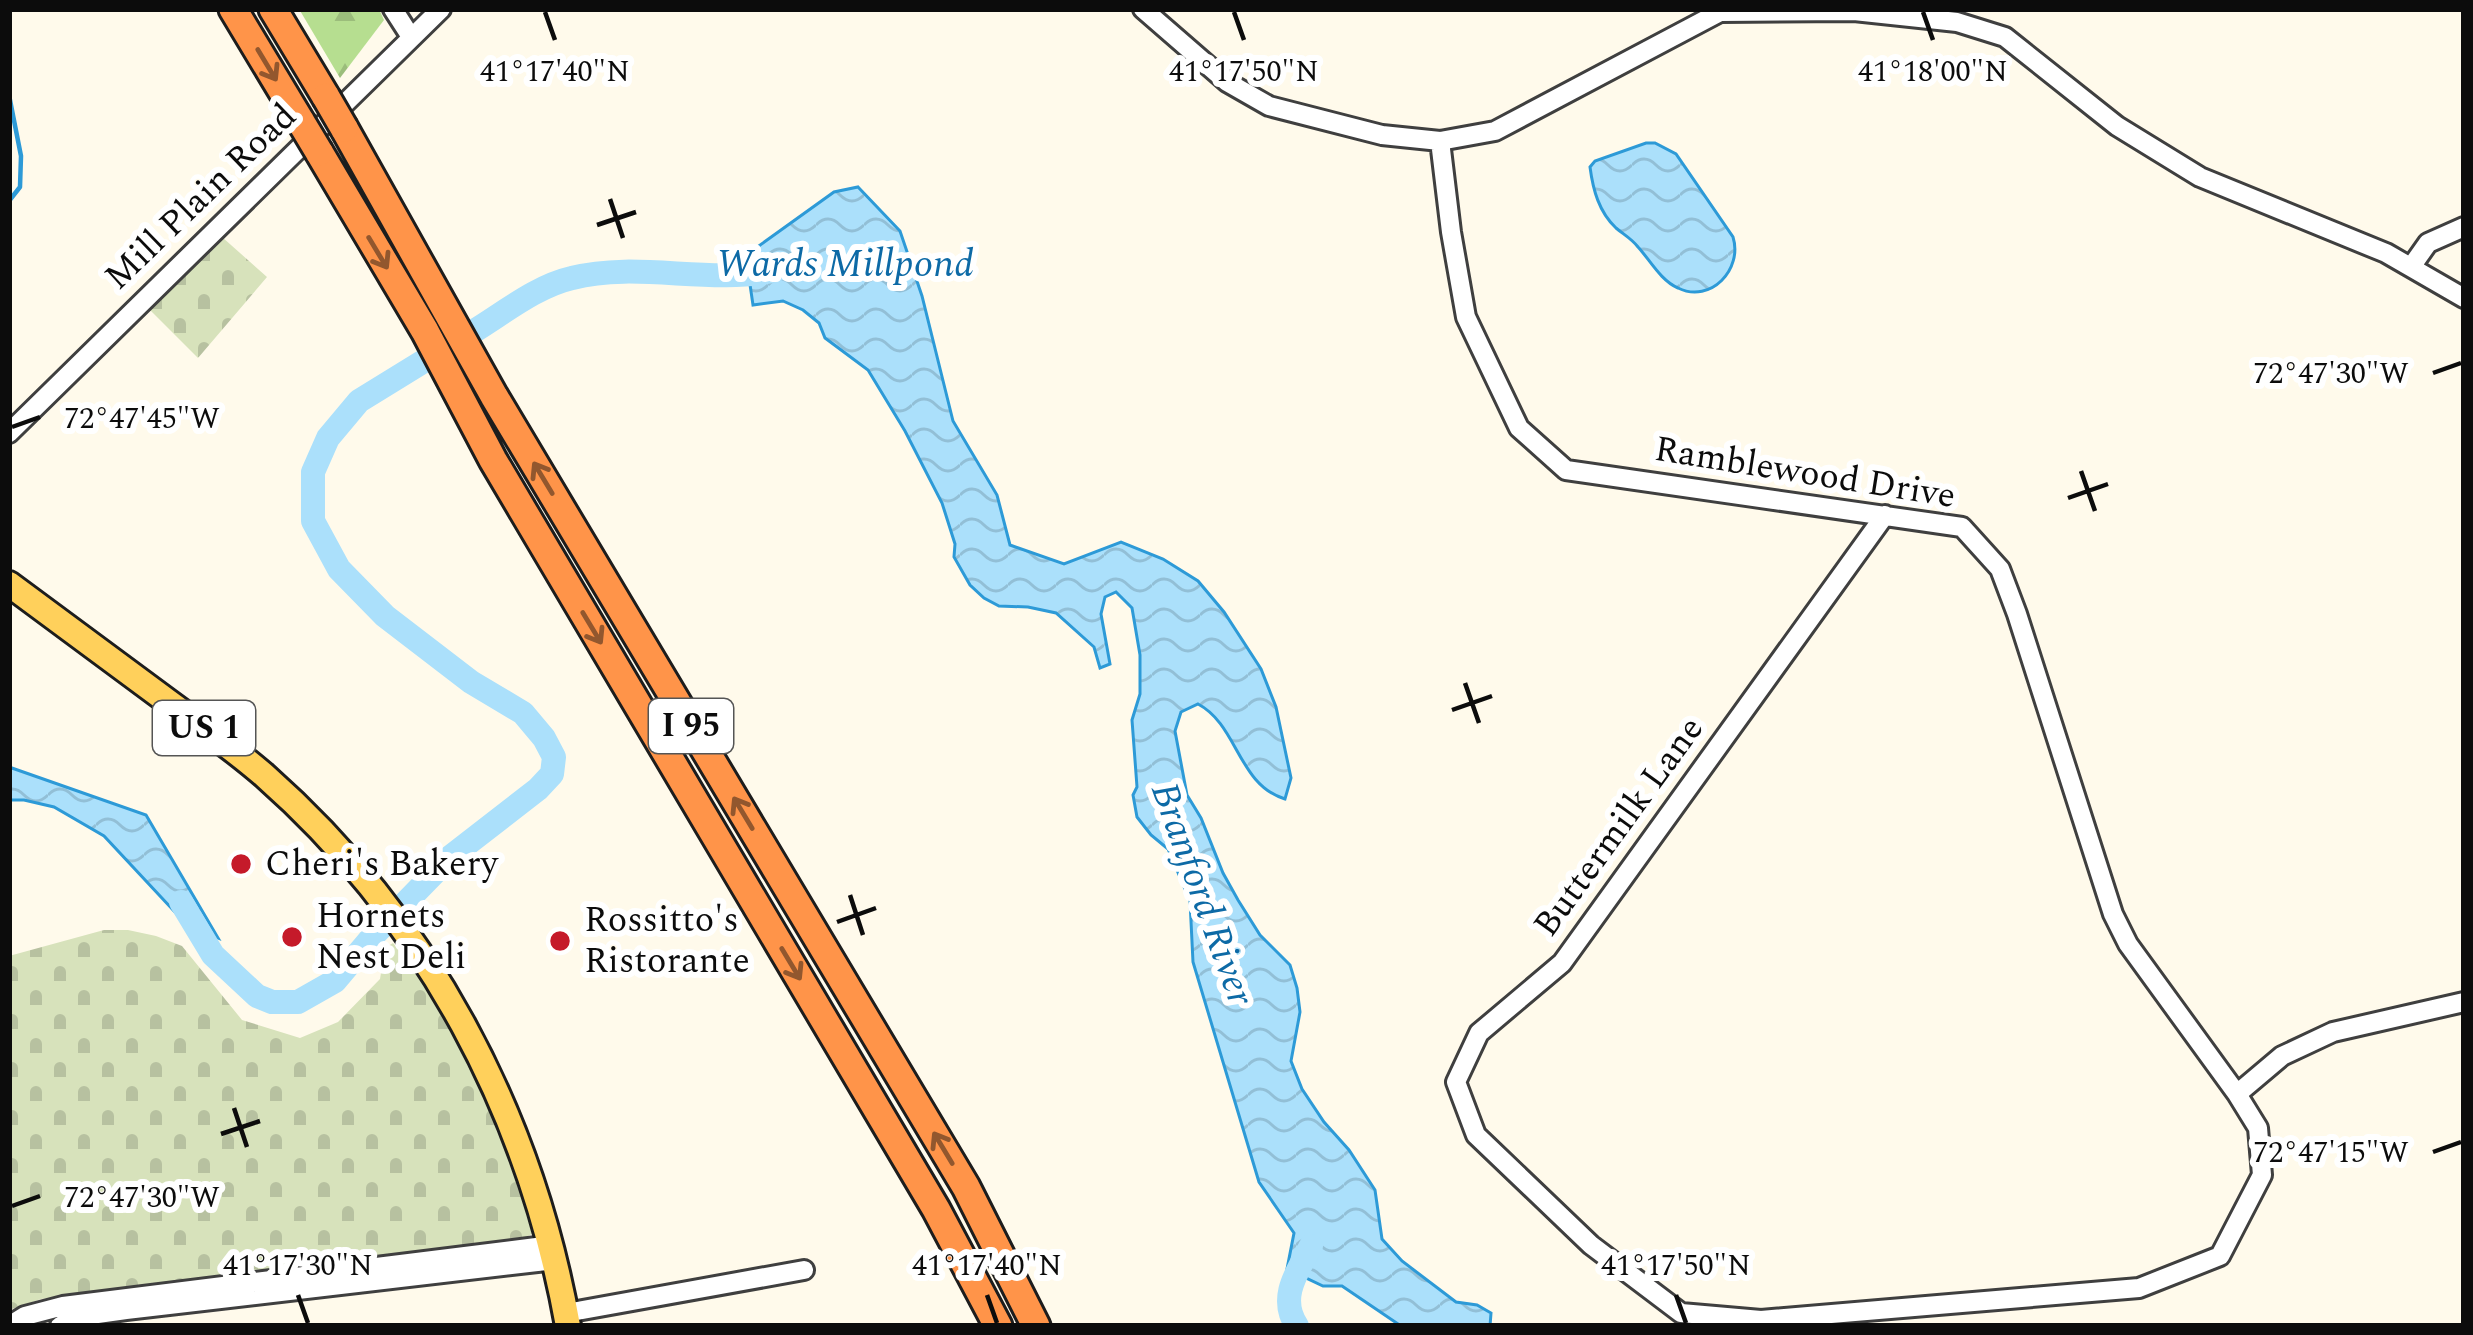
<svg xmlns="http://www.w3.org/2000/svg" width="2473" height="1335" font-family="Spectral,serif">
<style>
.forest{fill:url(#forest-firs)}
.cemetery{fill:url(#cemetery-stones)}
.water{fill:url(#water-waves);stroke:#2d9ad7;stroke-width:3}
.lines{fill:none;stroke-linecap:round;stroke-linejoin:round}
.stream{stroke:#2d9ad7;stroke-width:4.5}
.river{stroke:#abe0fb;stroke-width:24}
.minor-casing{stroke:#3f3f3f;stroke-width:24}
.major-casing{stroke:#1d1d1d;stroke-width:30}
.highway-casing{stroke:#1d1d1d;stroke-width:33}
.minor{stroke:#fff;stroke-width:18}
.major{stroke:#ffd05b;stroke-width:24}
.highway{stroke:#ff9449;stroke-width:27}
.highway-bridge-casing{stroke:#1d1d1d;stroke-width:33;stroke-linecap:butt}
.highway-bridge{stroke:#ff9449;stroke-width:27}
.oneway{stroke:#92572e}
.ticks{fill:none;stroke:#0c0c0c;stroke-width:4.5}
.poi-dot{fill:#c51a2a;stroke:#fff;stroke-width:4.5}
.labels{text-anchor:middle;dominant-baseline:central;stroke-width:12;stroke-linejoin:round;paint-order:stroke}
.shield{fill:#fff;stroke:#555;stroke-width:3}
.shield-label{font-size:33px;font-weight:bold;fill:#0c0c0c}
.street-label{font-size:36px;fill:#0c0c0c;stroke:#fff}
.poi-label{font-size:36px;fill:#0c0c0c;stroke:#fff;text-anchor:start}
.water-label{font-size:39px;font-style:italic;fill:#0d6aa6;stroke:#fff}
.ticks-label{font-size:30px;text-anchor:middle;fill:#0c0c0c;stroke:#fff;stroke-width:12;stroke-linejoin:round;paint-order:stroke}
</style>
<defs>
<pattern id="forest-firs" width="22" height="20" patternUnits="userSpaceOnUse" patternTransform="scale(3)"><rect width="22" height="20" fill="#b6de90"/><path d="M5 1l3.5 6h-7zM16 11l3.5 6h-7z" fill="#9bbd7b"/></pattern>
<pattern id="cemetery-stones" width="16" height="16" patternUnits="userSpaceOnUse" patternTransform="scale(3)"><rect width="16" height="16" fill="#d7e2bb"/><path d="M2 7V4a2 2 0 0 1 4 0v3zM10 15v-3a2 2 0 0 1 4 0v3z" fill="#b7c1a0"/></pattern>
<pattern id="water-waves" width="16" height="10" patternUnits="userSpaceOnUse" patternTransform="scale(3)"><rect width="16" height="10" fill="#abe0fb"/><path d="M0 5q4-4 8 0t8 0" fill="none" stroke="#92bfd6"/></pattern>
</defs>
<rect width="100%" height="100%" fill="#fffaeb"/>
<!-- forest -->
<path class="forest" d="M299,9H379L384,20L340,78Z"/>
<!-- cemetery -->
<path class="cemetery" d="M222,237L267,277L198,358L148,308Z
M104,930H128L156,936L182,946L242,1020L300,1038L338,1022L380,979L385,948L393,943C408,962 425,981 438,1002C481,1075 511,1152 532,1234L511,1244L41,1299L9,1310V956Z"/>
<!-- water -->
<path class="water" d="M1646,143H1655L1676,154L1733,237C1743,269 1711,304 1678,288C1661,281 1650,260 1638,247C1632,239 1623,234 1616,228C1599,212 1593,190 1590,167L1595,161Z
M858,187L900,231L922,296L953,421L997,495L1010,545L1064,564L1121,542L1163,559L1198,581L1224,612L1261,669L1276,707L1291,778L1285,799C1238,785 1238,725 1198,704L1181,712L1175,731L1187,795L1201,818L1223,873L1238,900L1260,935L1290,965L1297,988L1300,1012L1291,1061L1302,1089L1324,1122L1349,1150L1375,1190L1382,1239L1402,1261L1456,1302L1477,1305L1491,1313L1490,1326H1401L1342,1286H1323L1287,1269L1294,1233L1259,1182L1193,962L1190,901L1168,849L1151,835L1137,817L1133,795L1137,787L1132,720L1140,694V655L1132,608L1116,592L1105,597L1101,614L1110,664L1100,668L1094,647L1056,613L1028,607L999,606L984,598L970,585L954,557L955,544L942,503L905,431L868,370L825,338L819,323L803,310L783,301L753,305L748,271L756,248L834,192Z
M9,767L146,815L218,938L188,926L104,836L54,807L24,800H9Z"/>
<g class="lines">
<!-- stream -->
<path class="stream" d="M9,95L21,156L20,187L9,201"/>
<!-- river -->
<path class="river" d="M474,331C505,312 537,286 572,278C639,261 709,285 776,270
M181,902L213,955L257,996L272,1002H298L335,981L373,936L449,858L538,789L552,774L554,757L544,738L523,713L471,682L385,616L339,569L313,521V472L328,438L359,401L424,361
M1297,1326C1278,1298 1297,1272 1311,1246"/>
<!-- minor casing -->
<g class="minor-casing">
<path id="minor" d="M393,9L411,37
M1143,9L1227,82L1269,106L1382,135L1440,141L1495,131L1720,12L1854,11L1957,22L2005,37L2117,126L2200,177L2386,253L2464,298
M1440,141L1451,232L1466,317L1519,428L1566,470L1962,527L2000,569L2017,614L2113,914L2128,944L2237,1094L2258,1128L2262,1175L2220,1256L2139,1288L1761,1320L1681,1313L1591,1245L1476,1135L1456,1082L1479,1033L1562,963L1885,515
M2411,267L2428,243L2464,227
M9,433L441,9
M2237,1094L2282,1056L2333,1032L2464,1002
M566,1313L804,1270
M9,1326L25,1316L63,1306L552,1245
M60,1326L76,1317L126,1310L555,1260"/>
</g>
<!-- major casing -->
<g class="major-casing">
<path id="major" d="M9,584C60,622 112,660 163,698C198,724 233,748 265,776C428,920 530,1113 568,1326"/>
</g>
<!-- highway casing -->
<g class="highway-casing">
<path id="highway" d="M233,9L301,122
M273,9L326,97
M344,128L494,396L966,1187L1036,1326
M319,152L425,331L493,460L936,1209L998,1326"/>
</g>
<!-- minor -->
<use href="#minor" class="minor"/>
<!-- major -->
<use href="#major" class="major"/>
<!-- highway -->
<use href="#highway" class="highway"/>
<!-- highway-bridge casing -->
<g class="highway-bridge-casing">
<path id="highway-bridge" d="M326,97L344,128
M301,122L319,152"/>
</g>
<!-- highway-bridge -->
<use href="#highway-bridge" class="highway-bridge"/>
</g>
<!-- one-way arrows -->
<defs><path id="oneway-shaft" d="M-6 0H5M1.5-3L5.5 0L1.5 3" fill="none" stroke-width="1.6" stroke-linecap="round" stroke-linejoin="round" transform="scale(3)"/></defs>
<g class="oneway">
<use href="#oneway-shaft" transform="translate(267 65) rotate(59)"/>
<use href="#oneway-shaft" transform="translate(378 253) rotate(59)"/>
<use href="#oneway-shaft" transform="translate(543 478) rotate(-121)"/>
<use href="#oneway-shaft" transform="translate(592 628) rotate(59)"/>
<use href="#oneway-shaft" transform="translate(743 813) rotate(-121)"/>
<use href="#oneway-shaft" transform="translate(791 964) rotate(59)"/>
<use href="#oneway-shaft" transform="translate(943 1148) rotate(-121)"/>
</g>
<!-- ticks -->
<path class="ticks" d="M545,12L555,40M1234,12L1244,40M1923,12L1933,40M610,199L623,238M597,225L636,212M2433,373L2461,363M12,427L40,417M2081,471L2095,511M2068,498L2108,484M1465,683L1479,723M1452,710L1492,696M850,895L863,935M837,922L876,908M234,1108L247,1147M221,1134L260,1121M2433,1152L2461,1142M12,1206L40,1196M298,1295L308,1323M987,1295L997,1323M1676,1295L1686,1323"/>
<!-- markers -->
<g class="poi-dot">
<circle cx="241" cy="864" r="12"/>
<circle cx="292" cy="937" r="12"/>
<circle cx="560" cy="941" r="12"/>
</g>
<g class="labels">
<!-- shield labels -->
<g class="shield">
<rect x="649" y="699" width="84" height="54" rx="9"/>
<rect x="153" y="701" width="102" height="54" rx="9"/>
</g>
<g class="shield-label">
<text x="691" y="726">I 95</text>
<text x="204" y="728">US 1</text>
</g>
<!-- street labels -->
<g class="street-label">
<text transform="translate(201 197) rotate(-44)">Mill Plain Road</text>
<text transform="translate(1805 473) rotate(9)">Ramblewood Drive</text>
<text transform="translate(1619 827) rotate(-54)">Buttermilk Lane</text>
</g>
<!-- poi labels -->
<g class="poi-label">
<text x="265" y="864">Cheri's Bakery</text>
<text x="316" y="916">Hornets<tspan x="316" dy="41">Nest Deli</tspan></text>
<text x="584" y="920">Rossitto's<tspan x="584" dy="41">Ristorante</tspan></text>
</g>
<!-- water labels -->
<g class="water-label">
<text x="845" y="264">Wards Millpond</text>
<text transform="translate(1202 894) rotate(70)">Branford River</text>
</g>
</g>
<g class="ticks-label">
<text x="1244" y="81">41°17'50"N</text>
<text x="555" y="81">41°17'40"N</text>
<text x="1933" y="81">41°18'00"N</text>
<text x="2331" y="383">72°47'30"W</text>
<text x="142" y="428">72°47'45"W</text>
<text x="2331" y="1162">72°47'15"W</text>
<text x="142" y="1207">72°47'30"W</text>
<text x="298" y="1275">41°17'30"N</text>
<text x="987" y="1275">41°17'40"N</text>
<text x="1676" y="1275">41°17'50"N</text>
</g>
<!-- border -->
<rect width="2473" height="1335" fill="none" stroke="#0c0c0c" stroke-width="24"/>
</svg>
